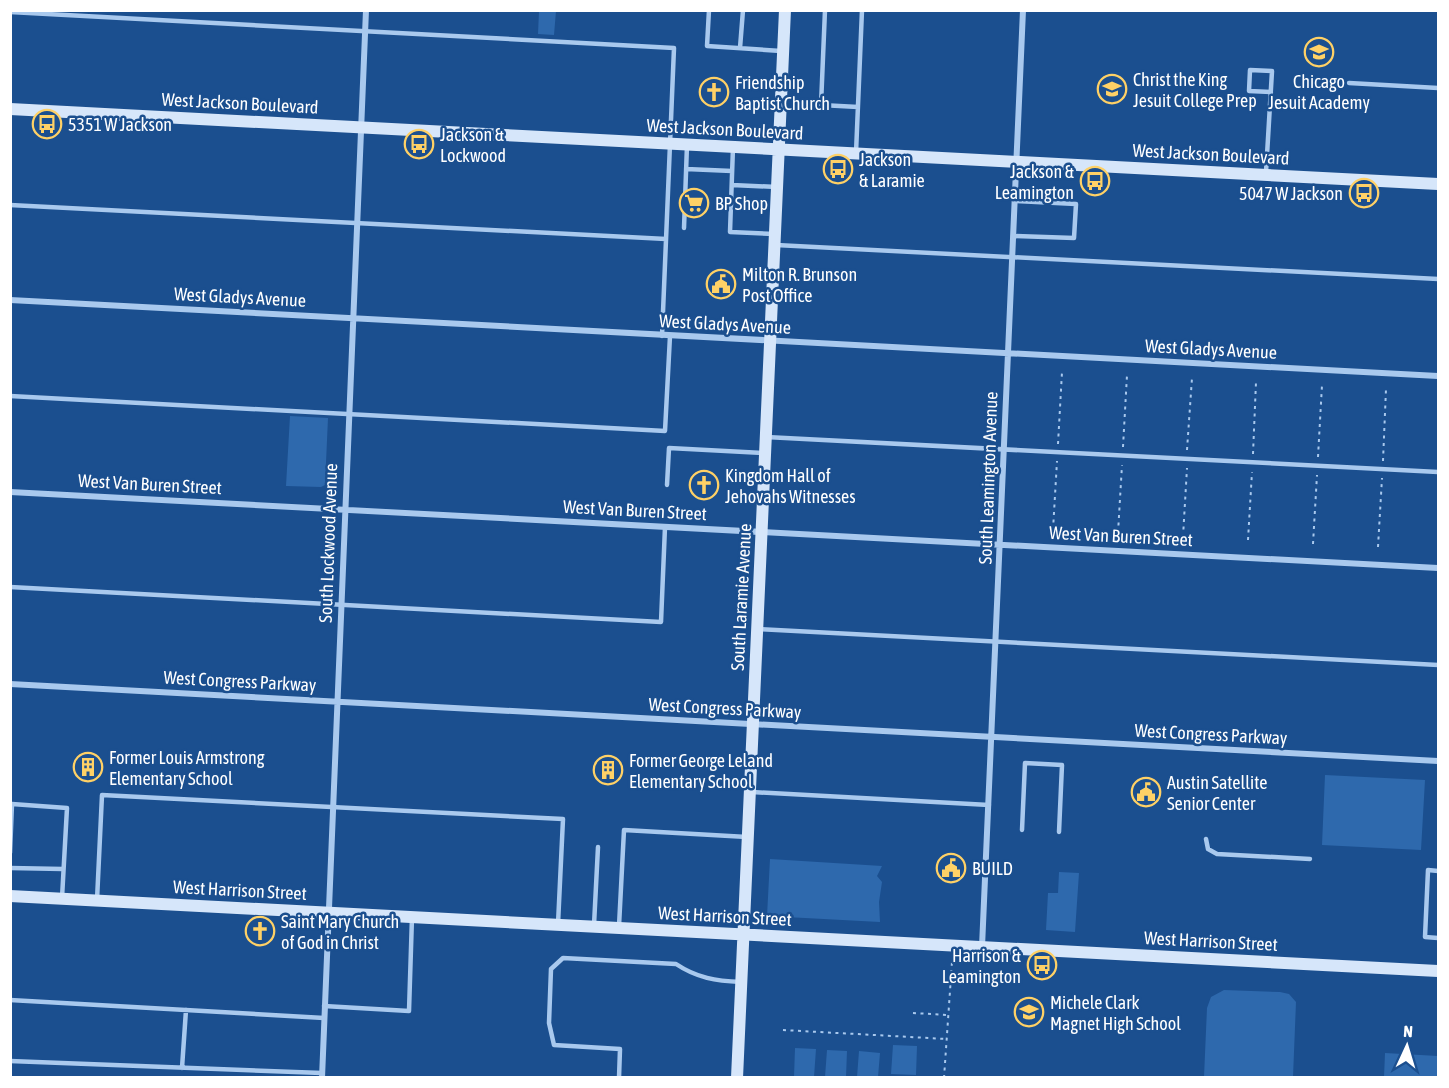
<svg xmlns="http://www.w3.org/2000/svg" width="1449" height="1088" font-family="'Asap Condensed',sans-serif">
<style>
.green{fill:#2e69ad}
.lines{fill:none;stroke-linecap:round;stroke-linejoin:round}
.path{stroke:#a9c9ee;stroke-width:2;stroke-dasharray:3 4.5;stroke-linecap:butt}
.lane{stroke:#a9c9ee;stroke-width:4.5}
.street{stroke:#a9c9ee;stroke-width:6}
.secondary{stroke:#d6e6fa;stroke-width:12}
.labels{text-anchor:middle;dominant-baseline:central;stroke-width:5;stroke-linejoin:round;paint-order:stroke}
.poi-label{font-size:18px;fill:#fff;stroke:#1b4f8f;text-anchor:start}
.street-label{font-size:18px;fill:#fff;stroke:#1b4f8f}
</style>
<rect width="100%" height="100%" fill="#1b4f8f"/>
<!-- green -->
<path class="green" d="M539,11H556L554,35L538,34Z
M290,416L328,418L325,485L321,487L286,486Z
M1325,775L1425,780L1421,850L1322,845Z
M770,859L882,866L877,876L882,882L879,902L880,922L767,916Z
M1059,872L1079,873L1075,932L1046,930L1048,893H1058Z
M1224,990L1280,992L1289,994L1296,1002L1293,1077H1204L1207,1008L1211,997Z
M893,1045L917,1046L916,1075L891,1074Z
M795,1048L816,1049L814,1077H794Z
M827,1050L847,1051L846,1077H825Z
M859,1051L880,1053L878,1077H857Z
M1385,1053L1438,1056V1077H1384Z"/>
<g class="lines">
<!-- path -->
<path class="path" d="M1058,444L1062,372
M1123,447L1127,375
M1187,450L1192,378
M1253,454L1256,382
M1318,457L1322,385
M1383,461L1386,389
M1053,530L1057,461
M1118,533L1122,465
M1183,537L1187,468
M1248,540L1252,472
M1313,544L1317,475
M1378,547L1382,478
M913,1013L948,1015
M783,1030L947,1039
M944,1078L952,962"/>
<!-- lane -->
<path class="lane" d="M709,10L707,46L781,51
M825,10L821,105L858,107
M10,12L674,48L662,336
M740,48L743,10
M1349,83L1438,88
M733,147L730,232L774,234
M856,153L862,10
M686,169L732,171
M1266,172L1272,71L1250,70L1249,91L1271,92
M732,185L777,187
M10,205L666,239
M684,228L687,145
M1013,236L1074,238L1076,204L1015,201
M776,245L1438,279
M10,396L665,431L670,336
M766,437L1438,472
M667,485L669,448L763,453
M10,587L661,622L665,527
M758,629L1438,665
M752,792L989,805
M1022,830L1025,763L1062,765L1059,832
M1206,839L1208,849L1217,854L1310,859
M10,853L12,804L67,808L62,898
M10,868L63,869
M1438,871L1428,870L1425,937L1438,938
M97,900L102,795L563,819L558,924
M594,925L598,847
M619,926L624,830L747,837
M10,1000L324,1018
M324,1006L409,1011L412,917
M10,1061L322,1073
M182,1068L186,1010
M619,1078L620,1049L554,1045L549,1023L551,969L563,958L676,964C697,978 716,981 741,982"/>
<!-- street -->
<path class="street" d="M10,300L1438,376
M10,492L1438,568
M10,684L1438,761
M982,947L1023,10
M322,1078L366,10"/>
<!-- secondary -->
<path class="secondary" d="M10,109L1438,184
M10,896L1438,971
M737,1078L785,10"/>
</g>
<!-- icons -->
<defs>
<g id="school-ring" transform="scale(1.5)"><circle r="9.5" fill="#1b4f8f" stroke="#ffd166" stroke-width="1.5"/><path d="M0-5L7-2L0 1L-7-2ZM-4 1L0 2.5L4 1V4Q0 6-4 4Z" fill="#ffd166"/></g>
<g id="church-ring" transform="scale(1.5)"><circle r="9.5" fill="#1b4f8f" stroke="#ffd166" stroke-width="1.5"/><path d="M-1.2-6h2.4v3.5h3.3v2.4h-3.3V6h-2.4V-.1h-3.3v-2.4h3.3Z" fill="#ffd166"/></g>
<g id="bus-ring" transform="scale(1.5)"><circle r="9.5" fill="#1b4f8f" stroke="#ffd166" stroke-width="1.5"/><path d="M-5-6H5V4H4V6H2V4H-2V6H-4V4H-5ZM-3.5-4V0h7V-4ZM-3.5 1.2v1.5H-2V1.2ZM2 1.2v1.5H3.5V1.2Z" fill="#ffd166"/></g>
<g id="supermarket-ring" transform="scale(1.5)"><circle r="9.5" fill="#1b4f8f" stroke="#ffd166" stroke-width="1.5"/><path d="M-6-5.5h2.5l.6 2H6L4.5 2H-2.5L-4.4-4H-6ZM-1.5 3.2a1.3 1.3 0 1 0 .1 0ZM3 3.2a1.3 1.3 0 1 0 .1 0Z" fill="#ffd166"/></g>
<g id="civic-ring" transform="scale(1.5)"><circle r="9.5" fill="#1b4f8f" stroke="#ffd166" stroke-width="1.5"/><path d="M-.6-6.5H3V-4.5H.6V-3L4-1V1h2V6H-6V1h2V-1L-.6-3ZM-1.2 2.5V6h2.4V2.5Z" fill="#ffd166"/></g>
<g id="building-ring" transform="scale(1.5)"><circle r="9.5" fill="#1b4f8f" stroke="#ffd166" stroke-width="1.5"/><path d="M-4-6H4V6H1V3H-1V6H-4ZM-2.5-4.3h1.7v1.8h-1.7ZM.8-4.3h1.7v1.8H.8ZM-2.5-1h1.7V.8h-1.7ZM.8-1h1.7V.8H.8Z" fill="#ffd166"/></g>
</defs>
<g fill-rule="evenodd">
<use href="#school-ring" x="1319" y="52"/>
<use href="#school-ring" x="1112" y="89"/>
<use href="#church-ring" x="714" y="92"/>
<use href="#bus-ring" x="47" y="124"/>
<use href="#bus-ring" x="419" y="144"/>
<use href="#bus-ring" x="838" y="169"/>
<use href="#bus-ring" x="1095" y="181"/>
<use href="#bus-ring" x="1364" y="193"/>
<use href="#supermarket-ring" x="694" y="203"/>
<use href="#civic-ring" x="721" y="284"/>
<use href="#church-ring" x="704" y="485"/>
<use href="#building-ring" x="88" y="767"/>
<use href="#building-ring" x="608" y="770"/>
<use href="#civic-ring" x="1146" y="792"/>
<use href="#civic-ring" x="951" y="868"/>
<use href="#church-ring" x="260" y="931"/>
<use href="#bus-ring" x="1042" y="965"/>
<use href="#school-ring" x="1029" y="1012"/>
</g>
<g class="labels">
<!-- poi labels -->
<g class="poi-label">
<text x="1133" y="79">Christ the King<tspan x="1133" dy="21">Jesuit College Prep</tspan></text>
<text x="1319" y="81" text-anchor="middle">Chicago<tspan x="1319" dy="21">Jesuit Academy</tspan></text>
<text x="735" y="82">Friendship<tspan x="735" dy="21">Baptist Church</tspan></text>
<text x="68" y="124">5351 W Jackson</text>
<text x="440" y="134">Jackson &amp;<tspan x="440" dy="21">Lockwood</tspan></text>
<text x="859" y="159">Jackson<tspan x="859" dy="21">&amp; Laramie</tspan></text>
<text x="1074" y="171" text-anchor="end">Jackson &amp;<tspan x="1074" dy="21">Leamington</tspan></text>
<text x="1343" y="193" text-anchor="end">5047 W Jackson</text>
<text x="715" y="203">BP Shop</text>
<text x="742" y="274">Milton R. Brunson<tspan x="742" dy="21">Post Office</tspan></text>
<text x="725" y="475">Kingdom Hall of<tspan x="725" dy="21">Jehovahs Witnesses</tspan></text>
<text x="109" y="757">Former Louis Armstrong<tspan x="109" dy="21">Elementary School</tspan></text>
<text x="629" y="760">Former George Leland<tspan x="629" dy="21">Elementary School</tspan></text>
<text x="1167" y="782">Austin Satellite<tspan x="1167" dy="21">Senior Center</tspan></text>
<text x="972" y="868">BUILD</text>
<text x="281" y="921">Saint Mary Church<tspan x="281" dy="21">of God in Christ</tspan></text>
<text x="1021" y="955" text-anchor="end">Harrison &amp;<tspan x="1021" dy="21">Leamington</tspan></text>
<text x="1050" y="1002">Michele Clark<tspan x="1050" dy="21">Magnet High School</tspan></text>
</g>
<!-- street labels -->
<g class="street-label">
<text transform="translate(240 103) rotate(3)">West Jackson Boulevard</text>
<text transform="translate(725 129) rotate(3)">West Jackson Boulevard</text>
<text transform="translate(1211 154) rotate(3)">West Jackson Boulevard</text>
<text transform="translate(240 297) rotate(3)">West Gladys Avenue</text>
<text transform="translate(725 324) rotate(3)">West Gladys Avenue</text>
<text transform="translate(1211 349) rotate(3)">West Gladys Avenue</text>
<text transform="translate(988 478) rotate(-88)">South Leamington Avenue</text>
<text transform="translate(150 484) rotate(3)">West Van Buren Street</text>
<text transform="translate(635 510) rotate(3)">West Van Buren Street</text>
<text transform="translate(1121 536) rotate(3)">West Van Buren Street</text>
<text transform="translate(328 543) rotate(-88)">South Lockwood Avenue</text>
<text transform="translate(741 597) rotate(-87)">South Laramie Avenue</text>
<text transform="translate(240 681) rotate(3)">West Congress Parkway</text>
<text transform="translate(725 708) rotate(3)">West Congress Parkway</text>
<text transform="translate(1211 734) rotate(3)">West Congress Parkway</text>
<text transform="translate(240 890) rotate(3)">West Harrison Street</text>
<text transform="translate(725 916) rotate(3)">West Harrison Street</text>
<text transform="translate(1211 941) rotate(3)">West Harrison Street</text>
</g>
</g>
<!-- border -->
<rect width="1449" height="1088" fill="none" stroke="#ffffff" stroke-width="24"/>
<!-- north arrow -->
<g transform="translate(1407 1046) rotate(4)" stroke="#1b4f8f" stroke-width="4.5" paint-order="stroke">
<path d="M0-4.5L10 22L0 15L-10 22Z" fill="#ffffff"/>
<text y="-9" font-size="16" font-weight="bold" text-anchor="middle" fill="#ffffff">N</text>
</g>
</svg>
